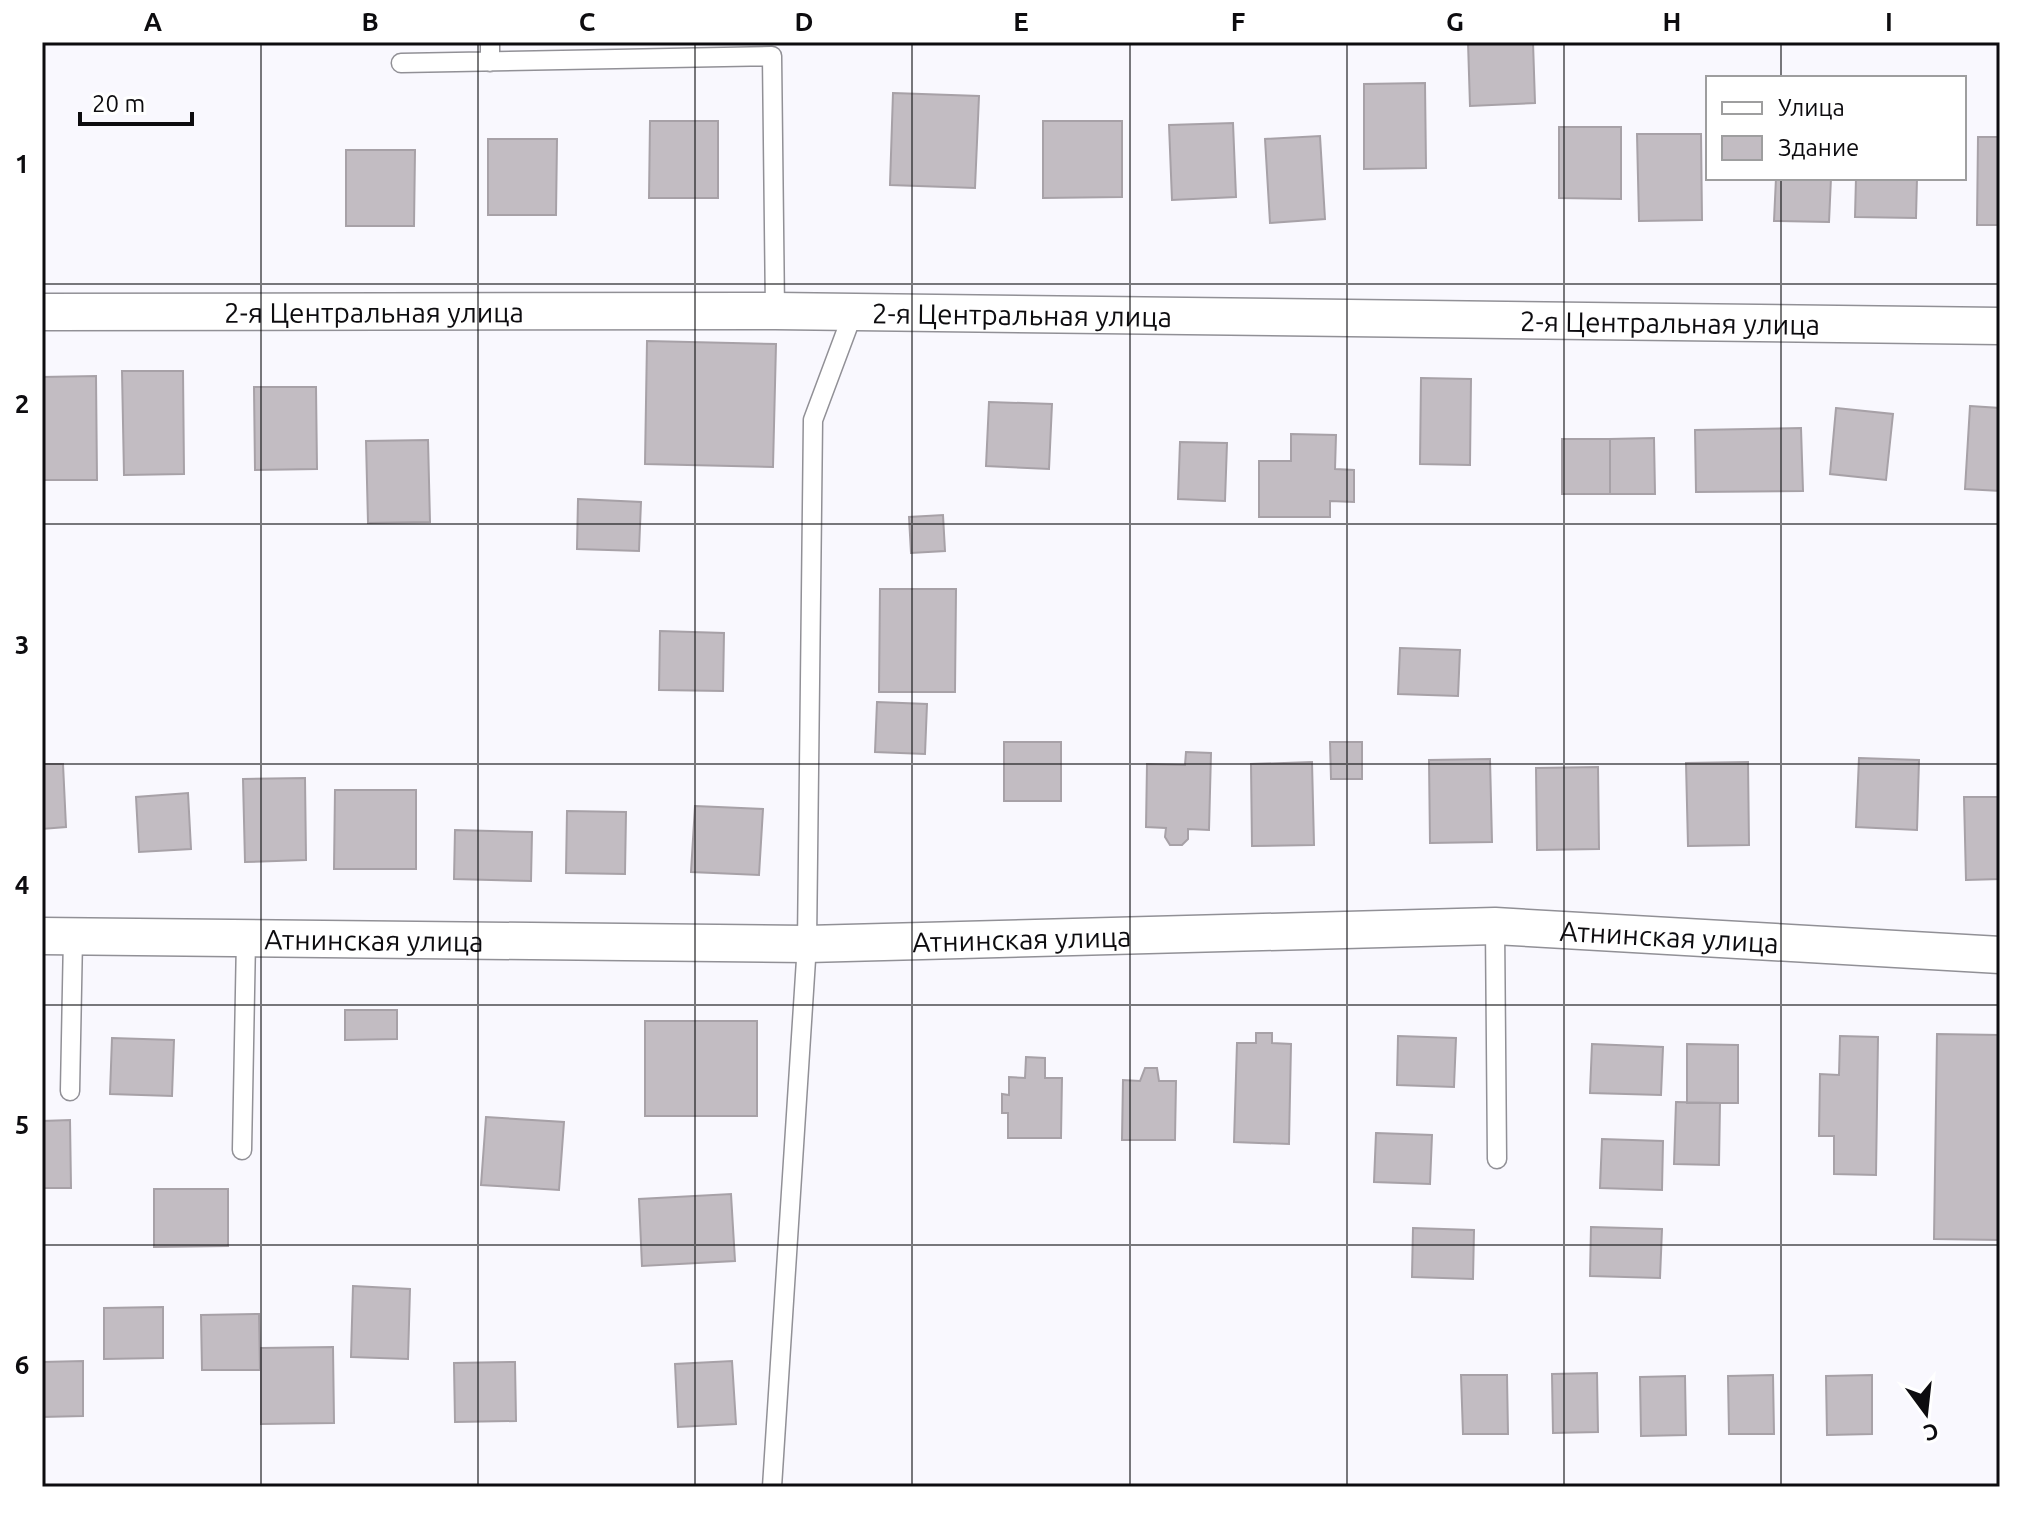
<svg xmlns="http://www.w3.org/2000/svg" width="2042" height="1529" font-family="Ubuntu,sans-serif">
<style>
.building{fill:#c2bcc2;stroke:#a7a1a7;stroke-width:2}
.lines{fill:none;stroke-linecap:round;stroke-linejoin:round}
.service-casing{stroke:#919096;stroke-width:21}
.minor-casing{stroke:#919096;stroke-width:39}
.service{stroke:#fff;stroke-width:18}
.minor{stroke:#fff;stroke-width:36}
.grid{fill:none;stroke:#0d0c0f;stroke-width:2;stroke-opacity:0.55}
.labels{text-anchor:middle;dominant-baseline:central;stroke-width:7;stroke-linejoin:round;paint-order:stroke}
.street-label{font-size:28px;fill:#0d0c0f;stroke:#fff}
.neatline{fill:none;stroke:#0d0c0f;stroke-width:3}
.grid-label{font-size:26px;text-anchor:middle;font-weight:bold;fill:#0d0c0f}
</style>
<rect width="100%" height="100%" fill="#f9f8fe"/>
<!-- building -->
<path class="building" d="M1468,42H1533L1535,103L1470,106Z
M1425,83L1426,168L1364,169V84Z
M893,93L979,96L975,188L890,185Z
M650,121H718V198H649Z
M1043,121H1122V197L1043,198Z
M1233,123L1236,197L1172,200L1169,125Z
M1559,127H1621V199L1559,198Z
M1637,134H1701L1702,220L1639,221Z
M1320,136L1325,219L1270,223L1265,139Z
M1978,137H2000V225H1977Z
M488,139H557L556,215H488Z
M346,150H415L414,226H346Z
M1776,178H1831L1829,222L1774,221Z
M1856,178H1917L1916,218L1855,217Z
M647,341L776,344L773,467L645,464Z
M122,371H183L184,474L124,475Z
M96,376L97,480H42V377Z
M1421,378L1471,379L1470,465L1420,464Z
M254,387H316L317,469L255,470Z
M989,402L1052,404L1049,469L986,466Z
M1970,406L2000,408V491L1965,489Z
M1836,408L1893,414L1886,480L1830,474Z
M1801,428L1803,491L1696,492L1695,430Z
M1291,434L1336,435L1335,469L1354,470V502L1330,501V517H1259V461H1291Z
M1654,438L1655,494H1610V439Z
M1562,439H1610V494H1562Z
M428,440L430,522L368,523L366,441Z
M1180,442L1227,443L1225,501L1178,499Z
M578,499L641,502L639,551L577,549Z
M943,515L945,551L911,553L909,517Z
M880,589H956L955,692H879Z
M660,631L724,633L723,691L659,690Z
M1400,648L1460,650L1458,696L1398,694Z
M877,702L927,704L925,754L875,752Z
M1004,742H1061V801H1004Z
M1330,742H1362V779H1331Z
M1186,752L1211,753L1209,830L1188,829V839L1182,845H1170L1165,837L1166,828L1146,827L1147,764L1185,765Z
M1859,758L1919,760L1917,830L1856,827Z
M1490,759L1492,842L1430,843L1429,760Z
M1312,762L1314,845L1252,846L1251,764Z
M1748,762L1749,845L1688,846L1686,763Z
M42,764H63L66,827L42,829Z
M1598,767L1599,849L1537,850L1536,768Z
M305,778L306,860L245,862L243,779Z
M335,790H416V869H334Z
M188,793L191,849L139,852L136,797Z
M1964,797H2000V879L1966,880Z
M695,806L763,809L759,875L691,872Z
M567,811L626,812L625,874L566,873Z
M455,830L532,832L531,881L454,879Z
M345,1010H397V1039L345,1040Z
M645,1021H757V1116H645Z
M1256,1033H1272V1043L1291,1044L1289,1144L1234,1142L1237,1043H1256Z
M1937,1034L2000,1035V1240L1934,1239Z
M1398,1036L1456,1038L1454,1087L1397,1085Z
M1840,1036L1878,1037L1876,1175L1834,1174V1136H1819L1820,1074L1839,1075Z
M112,1038L174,1040L172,1096L110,1094Z
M1592,1044L1663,1047L1661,1095L1590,1093Z
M1687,1044L1738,1045V1103H1687Z
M1026,1057L1045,1058V1078H1062L1061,1138H1008V1113H1002V1094L1009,1095V1077L1025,1078Z
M1145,1068H1157L1159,1081H1176L1175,1140H1122L1123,1080L1140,1081Z
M1676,1102L1720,1103L1719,1165L1674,1164Z
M486,1117L564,1122L559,1190L481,1185Z
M70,1120L71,1188H42V1121Z
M1376,1133L1432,1135L1430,1184L1374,1182Z
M1602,1139L1663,1141L1662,1190L1600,1188Z
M154,1189H228V1246L154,1247Z
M731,1194L735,1261L642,1266L639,1199Z
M1591,1227L1662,1229L1660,1278L1590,1276Z
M1413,1228L1474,1230L1473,1279L1412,1277Z
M353,1286L410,1289L408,1359L351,1357Z
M163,1307V1358L104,1359V1308Z
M259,1314L260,1370H202L201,1315Z
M333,1347L334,1423L261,1424V1348Z
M83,1361V1416L42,1417V1362Z
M732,1361L736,1424L678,1427L675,1364Z
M515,1362L516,1421L455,1422L454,1363Z
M1597,1373L1598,1432L1553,1433L1552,1374Z
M1461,1375H1507L1508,1434H1463Z
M1773,1375L1774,1434H1729L1728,1376Z
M1872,1375V1434L1827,1435L1826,1376Z
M1685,1376L1686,1435L1641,1436L1640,1377Z"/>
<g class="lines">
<!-- service casing -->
<g class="service-casing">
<path id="service" d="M490,42V62
M401,63L772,56L775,311
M1495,926L1497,1159
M70,1091L73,937
M242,1150L246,939
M772,1487L807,944L813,420L853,313"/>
</g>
<!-- minor casing -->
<g class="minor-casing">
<g id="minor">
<path id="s1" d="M42,312L775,311L2000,326"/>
<path id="s2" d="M42,936L807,944L1495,926L2000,955"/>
</g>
</g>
<!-- service -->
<use href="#service" class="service"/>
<!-- minor -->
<use href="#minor" class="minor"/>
</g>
<!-- grid -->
<path class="grid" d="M261,42V1487M478,42V1487M695,42V1487M912,42V1487M1130,42V1487M1347,42V1487M1564,42V1487M1781,42V78M1781,178V1487M42,284H2000M42,524H2000M42,764H2000M42,1005H2000M42,1245H2000"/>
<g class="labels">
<!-- street labels -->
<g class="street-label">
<text stroke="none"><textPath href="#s1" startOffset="332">2-я Центральная улица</textPath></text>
<text stroke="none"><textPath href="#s1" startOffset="980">2-я Центральная улица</textPath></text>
<text stroke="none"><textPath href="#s1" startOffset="1628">2-я Центральная улица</textPath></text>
<text stroke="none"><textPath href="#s2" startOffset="1628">Атнинская улица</textPath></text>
<text stroke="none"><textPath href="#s2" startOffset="980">Атнинская улица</textPath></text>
<text stroke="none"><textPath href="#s2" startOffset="332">Атнинская улица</textPath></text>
</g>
</g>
<!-- border -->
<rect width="2042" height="1529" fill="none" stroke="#ffffff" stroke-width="88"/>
<!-- legend -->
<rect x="1706" y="76" width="260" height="104" fill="#ffffff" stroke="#9e9e9f" stroke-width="2"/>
<rect x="1722" y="102" width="40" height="12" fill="#ffffff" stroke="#9e9e9f" stroke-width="2"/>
<text x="1778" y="116" font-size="24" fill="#0d0c0f">Улица</text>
<rect x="1722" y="136" width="40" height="24" fill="#c2bcc2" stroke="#9e9e9f" stroke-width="2"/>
<text x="1778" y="156" font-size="24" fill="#0d0c0f">Здание</text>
<!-- north arrow -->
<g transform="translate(1926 1413) rotate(165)" stroke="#ffffff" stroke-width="6" paint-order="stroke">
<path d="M0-6L14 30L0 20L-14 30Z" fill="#0d0c0f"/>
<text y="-12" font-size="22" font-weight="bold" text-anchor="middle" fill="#0d0c0f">С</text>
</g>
<!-- scale -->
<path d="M80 112v12h112v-12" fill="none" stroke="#0d0c0f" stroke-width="4"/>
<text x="92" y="112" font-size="24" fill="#0d0c0f" stroke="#ffffff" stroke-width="6" paint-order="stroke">20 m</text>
<rect x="44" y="44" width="1954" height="1441" class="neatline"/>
<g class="grid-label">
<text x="153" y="31">A</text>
<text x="370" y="31">B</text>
<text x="587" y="31">C</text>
<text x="804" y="31">D</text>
<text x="1021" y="31">E</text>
<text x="1238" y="31">F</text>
<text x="1455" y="31">G</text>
<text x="1672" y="31">H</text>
<text x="1889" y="31">I</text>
<text x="22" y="173">1</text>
<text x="22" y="413">2</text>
<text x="22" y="654">3</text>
<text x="22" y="894">4</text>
<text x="22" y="1134">5</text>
<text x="22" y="1374">6</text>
</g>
</svg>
